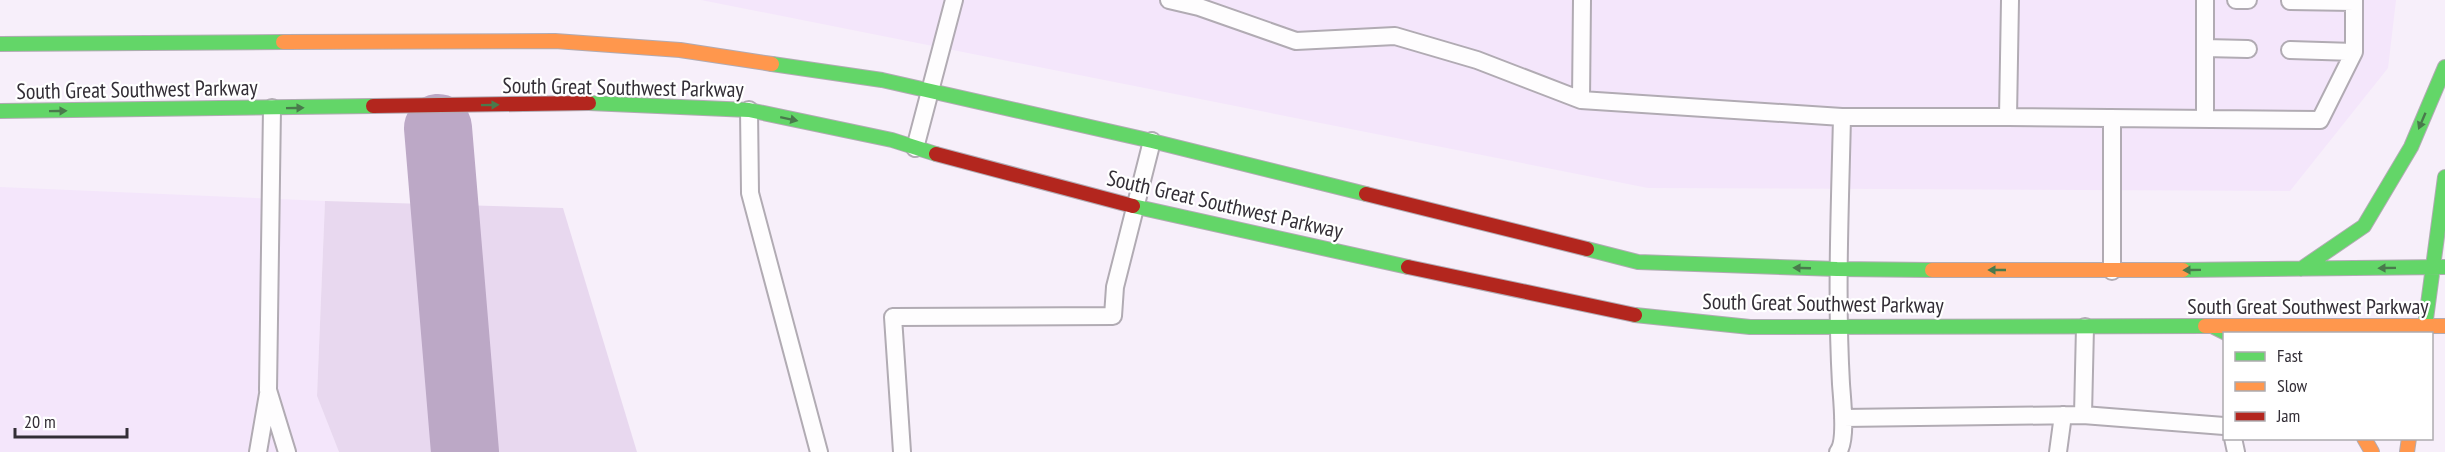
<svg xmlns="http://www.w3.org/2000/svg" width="2445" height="452" font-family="'PT Sans Narrow',sans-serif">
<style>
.built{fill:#f4e6fb}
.green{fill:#e8d8ef}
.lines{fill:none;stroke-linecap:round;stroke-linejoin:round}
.river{stroke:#bca8c6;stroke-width:68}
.lane-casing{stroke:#b1abb3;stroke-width:20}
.fast-casing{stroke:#b1abb3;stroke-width:16}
.slow-casing{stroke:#b1abb3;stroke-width:16}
.jam-casing{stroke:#b1abb3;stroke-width:16}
.lane{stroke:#fefdfe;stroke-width:16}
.fast{stroke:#63d668;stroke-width:14}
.slow{stroke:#ff974d;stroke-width:14}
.jam{stroke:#b3261e;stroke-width:14}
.oneway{fill:#497a4c}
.labels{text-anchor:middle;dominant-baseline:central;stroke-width:4.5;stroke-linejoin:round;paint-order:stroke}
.street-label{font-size:22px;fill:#332e36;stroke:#fff}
</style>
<rect width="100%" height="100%" fill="#f7effa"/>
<!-- built -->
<path class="built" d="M701,0H2396L2388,68L2290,191L1648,188Z
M0,187L325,201L317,396L339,452H0Z"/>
<!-- green -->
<path class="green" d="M325,201L563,208L637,452H339L317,396Z"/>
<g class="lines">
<!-- river -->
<path class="river" d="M438,128L465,452"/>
<!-- lane casing -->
<g class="lane-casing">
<path id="lane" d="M1169,0L1199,7L1296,41L1395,36L1477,60L1581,100
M1582,0L1581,100L1842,117C1840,207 1836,295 1841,384C1842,399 1847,441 1838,452
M2205,0V119
M2236,0H2248
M2290,1L2354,2
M2205,48L2248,49
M2290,50L2354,52
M272,108L268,390L287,452
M749,110L750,193L819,452
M1842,117H2008L2010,0
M2008,117L2320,120L2354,52V0
M915,148L954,0
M2112,271V118
M2083,415L2224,426
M1843,418L2083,415L2085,327
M2233,438L2236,452
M258,452L268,394
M902,452L893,317L1113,316L1115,287L1152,141
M2058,452L2063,415"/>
</g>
<!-- fast casing -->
<g class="fast-casing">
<path id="fast" d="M0,44L283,42
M772,64L882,80L1152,141L1366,194
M589,103L749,110L892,140L936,154
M0,111L373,106
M1133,206L1408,267
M1587,249L1638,262L1837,269L1932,270
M2301,269L2364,226L2411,147L2445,67
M2183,270L2445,267
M1635,315L1750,327L2205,326
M2214,327L2228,334
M2424,334L2445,177"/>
</g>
<!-- slow casing -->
<g class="slow-casing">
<path id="slow" d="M283,42L555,41L680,50L772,64
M1932,270H2183
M2205,326H2445
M2364,438L2372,452
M2407,452L2409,438"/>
</g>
<!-- jam casing -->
<g class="jam-casing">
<path id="jam" d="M373,106L589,103
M936,154L1133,206
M1366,194L1587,249
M1408,267L1635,315"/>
</g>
<!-- lane -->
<use href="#lane" class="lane"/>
<!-- fast -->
<use href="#fast" class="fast"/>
<!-- slow -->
<use href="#slow" class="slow"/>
<!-- jam -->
<use href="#jam" class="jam"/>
</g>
<!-- one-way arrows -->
<defs><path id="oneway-solid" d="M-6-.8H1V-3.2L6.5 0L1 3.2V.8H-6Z" transform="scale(1.5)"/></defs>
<g class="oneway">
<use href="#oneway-solid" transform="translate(490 105) rotate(-1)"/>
<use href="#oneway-solid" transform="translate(295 108) rotate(-1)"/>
<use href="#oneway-solid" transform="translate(58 111) rotate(-1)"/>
<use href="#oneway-solid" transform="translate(789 119) rotate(12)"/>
<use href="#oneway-solid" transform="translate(2422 121) rotate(113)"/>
<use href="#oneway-solid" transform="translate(1802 268) rotate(-178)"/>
<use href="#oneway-solid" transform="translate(2387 268) rotate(179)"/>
<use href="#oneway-solid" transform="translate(1997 270) rotate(-180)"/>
<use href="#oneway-solid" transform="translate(2192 270) rotate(179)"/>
</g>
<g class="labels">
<!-- street labels -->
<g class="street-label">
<text transform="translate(623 87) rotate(1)">South Great Southwest Parkway</text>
<text transform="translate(137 89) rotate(-1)">South Great Southwest Parkway</text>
<text transform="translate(1225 204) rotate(13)">South Great Southwest Parkway</text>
<text transform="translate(1823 303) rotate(1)">South Great Southwest Parkway</text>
<text x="2308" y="306">South Great Southwest Parkway</text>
</g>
</g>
<!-- legend -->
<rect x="2223" y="332" width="210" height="108" fill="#ffffff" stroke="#adabaf" stroke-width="1.5"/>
<rect x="2235" y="352" width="30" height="9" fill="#63d668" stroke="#adabaf" stroke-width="1.5"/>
<text x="2277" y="362" font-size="18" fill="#332e36">Fast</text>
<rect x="2235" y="382" width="30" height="9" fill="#ff974d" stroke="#adabaf" stroke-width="1.5"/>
<text x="2277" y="392" font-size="18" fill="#332e36">Slow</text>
<rect x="2235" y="412" width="30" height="9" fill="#b3261e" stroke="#adabaf" stroke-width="1.5"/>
<text x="2277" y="422" font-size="18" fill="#332e36">Jam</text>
<!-- scale -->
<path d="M15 428v9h112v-9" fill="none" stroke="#332e36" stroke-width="3"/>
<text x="24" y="428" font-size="18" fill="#332e36" stroke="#ffffff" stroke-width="4.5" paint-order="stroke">20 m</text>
</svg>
